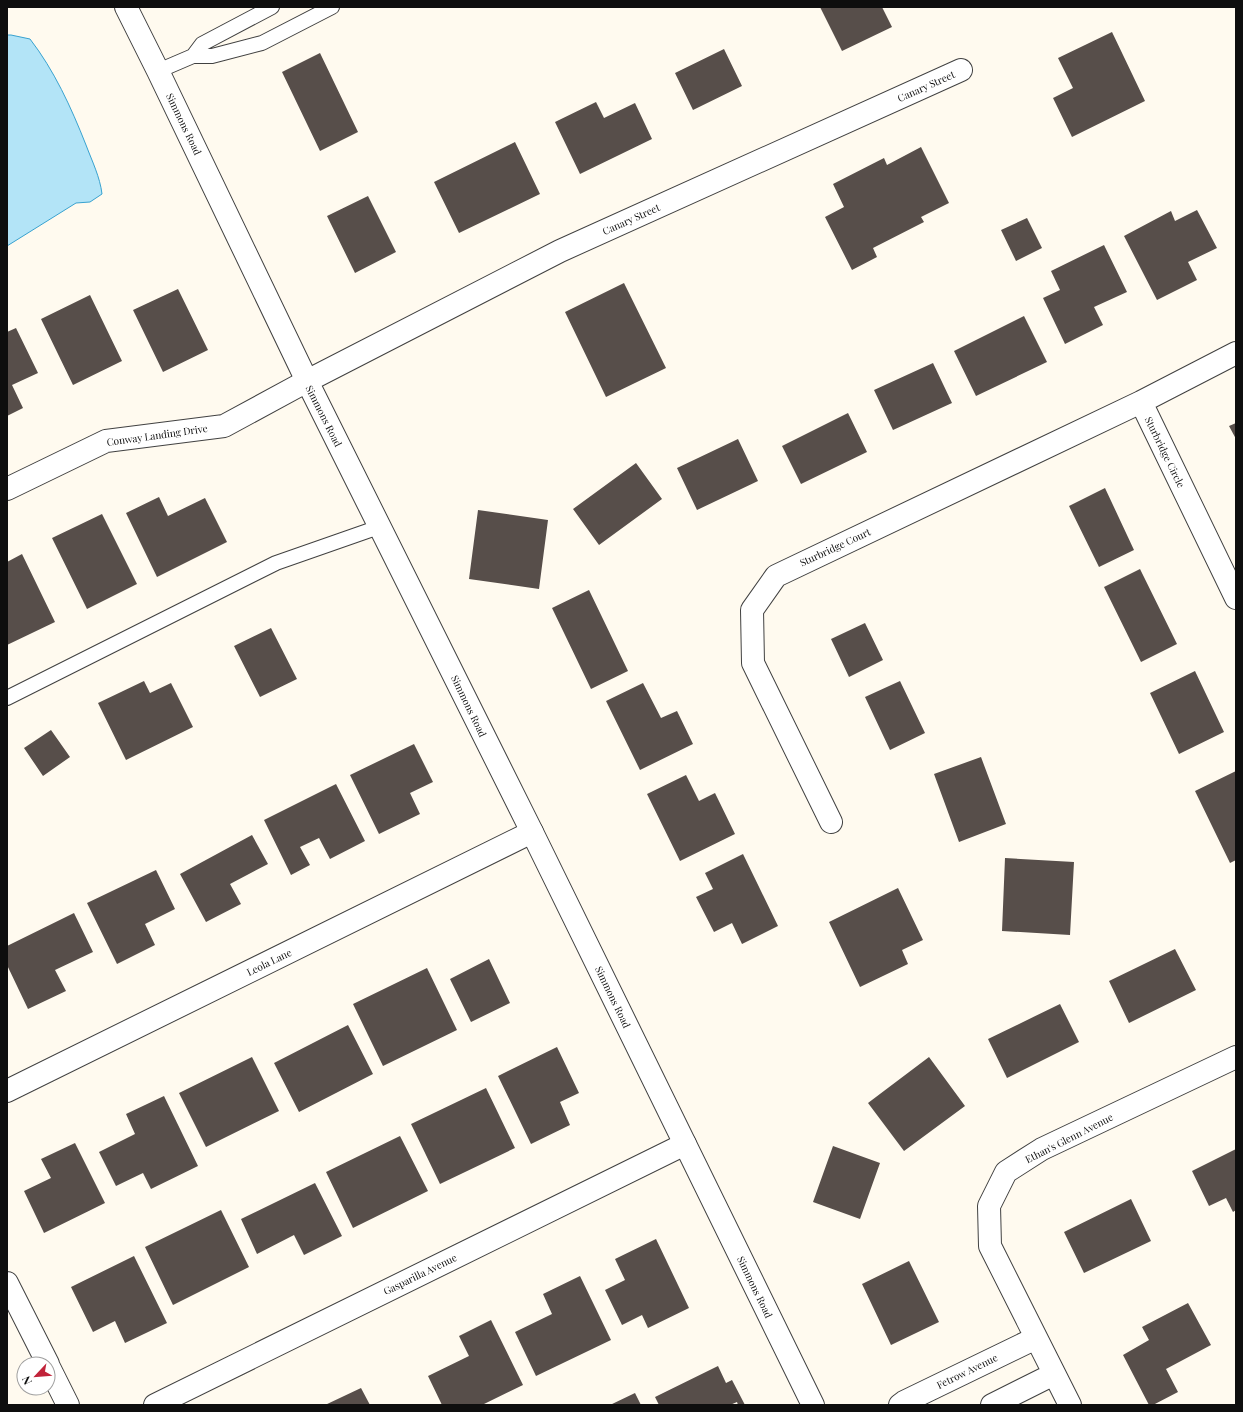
<svg xmlns="http://www.w3.org/2000/svg" width="1243" height="1412" font-family="'Playfair Display',serif">
<style>
.water{fill:#b3e4f7;stroke:#38a2d0}
.building{fill:#574e4a}
.lines{fill:none;stroke-linecap:round;stroke-linejoin:round}
.service-casing{stroke:#414141;stroke-width:16}
.minor-casing{stroke:#414141;stroke-width:24}
.tertiary-casing{stroke:#414141;stroke-width:24}
.service{stroke:#fff;stroke-width:14}
.minor{stroke:#fff;stroke-width:22}
.tertiary{stroke:#fff;stroke-width:22}
.labels{text-anchor:middle;dominant-baseline:central;stroke-width:4;stroke-linejoin:round;paint-order:stroke}
.street-label{font-size:10px;fill:#0e0e0e;stroke:#fff}
</style>
<rect width="100%" height="100%" fill="#fffaef"/>
<!-- water -->
<path class="water" d="M7,35H11L30,39C54,70 71,107 86,145C92,161 100,177 102,194L90,202L76,203L7,246Z"/>
<!-- building -->
<path class="building" d="M820,7H882L892,27L842,51Z
M1112,32L1145,101L1072,137L1053,98L1073,88L1058,58Z
M724,49L742,86L693,110L675,73Z
M320,53L358,132L320,151L282,72Z
M596,102L604,118L635,103L652,139L580,174L555,122Z
M515,142L540,194L459,233L434,182Z
M921,147L949,203L921,217L924,222L873,248L877,257L852,270L825,217L844,207L833,184L884,158L887,165Z
M368,196L396,252L355,273L327,216Z
M1197,210L1217,248L1188,262L1197,280L1157,300L1124,236L1171,211L1175,221Z
M1027,218L1042,248L1016,261L1001,230Z
M1104,245L1127,292L1094,307L1103,325L1065,344L1043,298L1060,290L1051,271Z
M624,283L666,368L606,397L565,312Z
M178,289L208,350L163,372L133,310Z
M90,295L122,361L73,385L41,319Z
M1024,316L1047,362L976,396L954,351Z
M16,328L38,373L12,385L23,408L7,416V332Z
M933,363L952,403L893,430L874,390Z
M848,413L867,452L801,484L782,446Z
M1236,423V439L1229,426Z
M738,439L758,481L697,510L677,468Z
M636,463L662,499L599,545L573,509Z
M1105,488L1134,550L1099,567L1069,506Z
M159,497L168,516L205,498L227,542L157,577L126,513Z
M478,510L548,520L539,589L469,579Z
M102,514L137,584L87,609L52,538Z
M22,554L55,622L7,645V562Z
M1140,569L1177,644L1141,662L1104,587Z
M589,590L628,671L591,689L552,608Z
M865,623L883,660L849,677L831,639Z
M271,628L297,679L260,697L234,646Z
M1195,671L1224,732L1179,754L1150,693Z
M144,681L150,693L171,683L193,727L126,760L98,703Z
M900,681L925,733L890,750L865,697Z
M643,683L661,718L677,711L693,744L640,770L606,701Z
M51,730L70,757L43,776L24,748Z
M414,744L433,782L410,793L420,814L379,834L350,775Z
M981,757L1006,824L959,842L934,774Z
M1236,771V860L1230,863L1195,791Z
M686,775L699,801L715,793L735,834L680,861L647,794Z
M336,784L365,841L330,859L319,838L300,847L310,865L291,875L264,820Z
M252,835L268,864L230,884L241,904L206,922L180,874Z
M743,854L778,926L742,944L732,923L714,932L696,897L713,889L705,873Z
M1005,858L1074,862L1070,935L1002,931Z
M156,870L175,909L145,924L155,945L117,964L87,903Z
M898,888L923,940L902,950L908,964L860,987L829,922Z
M74,913L93,952L55,970L66,991L28,1009L7,965V946Z
M1175,949L1196,990L1129,1023L1109,981Z
M489,959L510,1003L471,1022L450,979Z
M427,968L457,1030L383,1066L353,1004Z
M1060,1004L1079,1042L1007,1078L988,1039Z
M348,1025L373,1074L299,1112L274,1063Z
M557,1047L579,1093L560,1102L570,1125L531,1144L498,1076Z
M252,1057L279,1111L206,1147L179,1093Z
M929,1057L965,1106L904,1151L868,1103Z
M486,1088L515,1148L440,1184L411,1124Z
M164,1096L198,1166L151,1189L143,1173L116,1186L99,1152L135,1134L126,1114Z
M400,1136L428,1191L353,1228L326,1172Z
M75,1143L105,1203L44,1233L24,1191L51,1178L41,1159Z
M833,1146L880,1163L860,1219L813,1202Z
M1236,1149V1210L1233,1212L1226,1198L1209,1206L1192,1171Z
M315,1183L342,1236L304,1255L294,1235L257,1254L241,1219Z
M1131,1199L1151,1241L1084,1273L1064,1232Z
M221,1210L249,1267L173,1305L145,1247Z
M656,1239L689,1308L648,1328L642,1315L622,1325L605,1290L625,1280L615,1259Z
M134,1256L167,1323L125,1343L115,1321L93,1332L71,1287Z
M909,1261L939,1322L891,1345L862,1284Z
M580,1276L611,1340L536,1376L515,1332L552,1314L543,1294Z
M1188,1303L1211,1345L1166,1369L1178,1392L1153,1405H1149L1123,1355L1149,1340L1142,1327Z
M491,1320L523,1385L482,1405H442L428,1376L469,1356L459,1336Z
M718,1366L726,1383L732,1380L745,1405H738L737,1402L730,1405H659L655,1397Z
M361,1388L370,1405H325Z
M635,1393L641,1405H610Z"/>
<g class="lines">
<!-- service casing -->
<g class="service-casing">
<path id="service" d="M193,56L202,44L272,7
M158,71L193,56H212L262,43L332,7
M7,698L276,563L379,527"/>
</g>
<!-- minor casing -->
<g class="minor-casing">
<path id="minor" d="M1141,402L1236,598
M7,489L106,441L224,426L307,381L560,251L961,70
M831,822L753,663L752,610L776,576L1141,402L1236,353
M7,1091L532,832
M7,1283L48,1364
M48,1365L68,1405
M155,1405L685,1144
M900,1405L904,1402L1036,1338
M992,1405L1054,1374
M1070,1405L990,1246L989,1206L1006,1172L1042,1149L1236,1057"/>
</g>
<!-- tertiary casing -->
<g class="tertiary-casing">
<path id="tertiary" d="M126,7L158,71L307,381L532,832L813,1405"/>
</g>
<!-- service -->
<use href="#service" class="service"/>
<!-- minor -->
<use href="#minor" class="minor"/>
<!-- tertiary -->
<use href="#tertiary" class="tertiary"/>
</g>
<g class="labels">
<!-- street labels -->
<g class="street-label">
<text transform="translate(926 86) rotate(-24)">Canary Street</text>
<text transform="translate(184 124) rotate(64)">Simmons Road</text>
<text transform="translate(631 219) rotate(-24)">Canary Street</text>
<text transform="translate(324 416) rotate(63)">Simmons Road</text>
<text transform="translate(157 435) rotate(-8)">Conway Landing Drive</text>
<text transform="translate(1165 452) rotate(64)">Sturbridge Circle</text>
<text transform="translate(835 547) rotate(-25)">Sturbridge Court</text>
<text transform="translate(469 706) rotate(64)">Simmons Road</text>
<text transform="translate(269 962) rotate(-26)">Leola Lane</text>
<text transform="translate(613 997) rotate(64)">Simmons Road</text>
<text transform="translate(1069 1138) rotate(-27)">Ethan's Glenn Avenue</text>
<text transform="translate(420 1274) rotate(-26)">Gasparilla Avenue</text>
<text transform="translate(755 1287) rotate(64)">Simmons Road</text>
<text transform="translate(967 1371) rotate(-26)">Fetrow Avenue</text>
</g>
</g>
<!-- border -->
<rect width="1243" height="1412" fill="none" stroke="#0e0e0e" stroke-width="16"/>
<!-- north arrow -->
<g transform="translate(36 1376) rotate(244)"><circle r="19" fill="#ffffff" stroke="#9f9f9f"/>
<path d="M0-3L7 15L0 10L-7 15Z" fill="#c1233a"/>
<text y="-6" font-size="11" font-weight="bold" text-anchor="middle" fill="#0e0e0e">N</text>
</g>
</svg>
